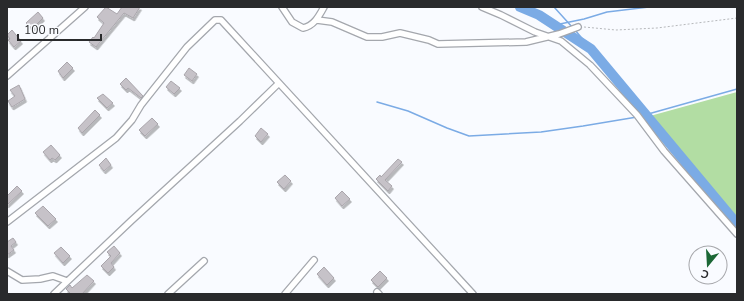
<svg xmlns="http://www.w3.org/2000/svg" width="744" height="301" font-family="'Nunito Sans',sans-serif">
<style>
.grass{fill:#b2dda3}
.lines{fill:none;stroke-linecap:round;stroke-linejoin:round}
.stream{stroke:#7babe5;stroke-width:1.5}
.river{stroke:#7babe5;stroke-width:10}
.building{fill:#c6c2c8;stroke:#aaa6ac;filter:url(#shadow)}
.minor-casing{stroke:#a4a7ad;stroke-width:8}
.path{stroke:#b6b8bb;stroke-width:1;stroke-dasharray:2 2;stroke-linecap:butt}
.minor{stroke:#fff;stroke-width:5.5}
</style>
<defs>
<filter id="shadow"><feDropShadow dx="1.5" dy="3" stdDeviation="0" flood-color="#0004"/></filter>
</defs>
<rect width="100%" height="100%" fill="#f9fbff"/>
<!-- grass -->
<path class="grass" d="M737,92V219L650,116Z"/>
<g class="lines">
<!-- stream -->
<path class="stream" d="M554,7L573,28
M555,25L584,19L607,12L649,7
M575,30L591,49
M377,102L408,111L447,128L469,136L541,132L583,126L637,117
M641,116L737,89"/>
<!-- river -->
<path class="river" d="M520,7L539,15L591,49L737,224"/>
</g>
<!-- building -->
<path class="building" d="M106,7L117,14L122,7H140L133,18L124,13L96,47L89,42L93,37L94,38L104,23L97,17Z
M38,12L43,18L32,29L26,23Z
M12,30L21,41L14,47L8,40L10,39L7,35Z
M67,62L73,68L63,78L58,71Z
M189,68L197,74L192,81L184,75Z
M126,78L143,96L141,98L128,88L126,90L120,84Z
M171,81L180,88L174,94L166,87Z
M19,85L25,99L12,107L8,101L15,96L10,90Z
M103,94L113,103L107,108L97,98Z
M95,110L100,115L82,133L78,128Z
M152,118L158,124L145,136L139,130Z
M261,128L268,134L261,142L255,136Z
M51,145L60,155L55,160L52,158L50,160L43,152Z
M106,158L111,165L104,171L99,165Z
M398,159L402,162L385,180L392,186L388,191L376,179L380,175L381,177Z
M285,175L291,181L284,189L277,182Z
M17,186L22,191L7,205V196Z
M342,191L350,199L342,206L335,198Z
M43,206L56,219L48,226L35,213Z
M13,238L16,242L11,246L14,250L7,255V242Z
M114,246L120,253L111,263L114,267L108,273L101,266L111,256L107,252Z
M61,247L70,256L63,263L54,253Z
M324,267L334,278L327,285L317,274Z
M380,271L387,278L378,287L371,280Z
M87,275L94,281L82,294H71L66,289L70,285L72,288Z"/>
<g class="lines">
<!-- minor casing -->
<g class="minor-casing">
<path id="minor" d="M282,7L292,22L303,28C314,26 319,16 324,7
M482,7L501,15L535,32L561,41L590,65L637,115L664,151L737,234
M317,20L332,22L367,37H382L400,33L429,40L438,44L526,42L559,34L578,27
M7,76L85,7
M7,222L116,138L132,120L141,105L187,47L215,20H221L473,294
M7,271L22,280L40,279L53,276L67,281
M377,292L379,294
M54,294L131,221L240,121L279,83
M168,294L204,261
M285,294L314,260"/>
</g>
<!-- path -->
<path class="path" d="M584,27L616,30L657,28L737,18"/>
<!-- minor -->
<use href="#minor" class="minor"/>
</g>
<!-- border -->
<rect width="744" height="301" fill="none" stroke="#292a2c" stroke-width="16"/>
<!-- north arrow -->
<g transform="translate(708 265) rotate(198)"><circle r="19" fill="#f9fbff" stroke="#a6a7ab"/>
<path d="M0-3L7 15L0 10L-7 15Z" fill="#1b6735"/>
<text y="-6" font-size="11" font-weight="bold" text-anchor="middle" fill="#292a2c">С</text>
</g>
<!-- scale -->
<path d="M18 34v6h83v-6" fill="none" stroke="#292a2c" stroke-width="2"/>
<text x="24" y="34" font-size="12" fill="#292a2c" stroke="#f9fbff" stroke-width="3" paint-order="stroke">100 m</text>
</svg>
